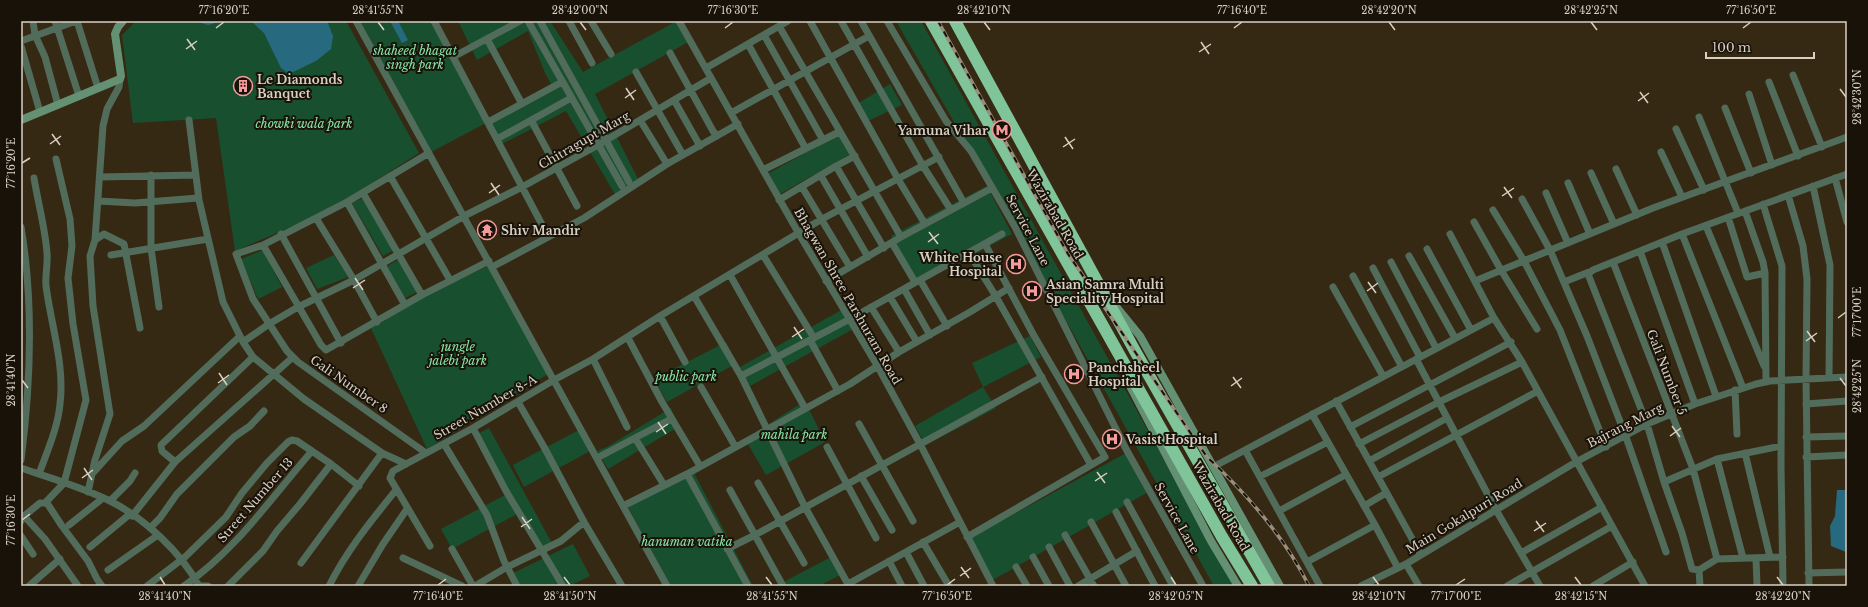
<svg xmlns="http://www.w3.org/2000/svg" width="1868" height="607" font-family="'Libre Baskerville',serif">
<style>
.green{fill:#18502f}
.water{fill:#276a7f}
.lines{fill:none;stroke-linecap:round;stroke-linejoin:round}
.stream{stroke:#276a7f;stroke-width:2}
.street{stroke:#516c5a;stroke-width:7}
.secondary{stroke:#649074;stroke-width:8}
.highway{stroke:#80c59a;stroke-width:12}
.rail-casing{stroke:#988e7d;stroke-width:3.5}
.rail{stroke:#181209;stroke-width:2;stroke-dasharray:6;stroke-linecap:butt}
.ticks{fill:none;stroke:#d9d0c3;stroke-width:1.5}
.labels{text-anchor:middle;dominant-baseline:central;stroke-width:4;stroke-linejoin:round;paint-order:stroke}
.park-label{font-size:12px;font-style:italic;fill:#88e4a7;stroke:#181209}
.poi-label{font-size:12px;font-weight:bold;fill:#d9d0c3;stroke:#181209;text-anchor:start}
.street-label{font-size:12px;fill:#d9d0c3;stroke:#181209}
.neatline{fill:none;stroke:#d9d0c3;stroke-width:1.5}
.ticks-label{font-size:10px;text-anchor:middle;fill:#d9d0c3}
</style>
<rect width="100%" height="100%" fill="#362913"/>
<!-- green -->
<path class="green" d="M136,21H346L419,153L328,211L235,251L216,118L133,123L122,35Z
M357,21H434L488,122L554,89L545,73L528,31L477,60L458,21H550L583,72L677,21L690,41L595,94L639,181L616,196L566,111L500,145L488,122L429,153Z
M896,21H921L1234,586H1214L996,195Z
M890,84L902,105L866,122L857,104Z
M839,135L852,153L780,194L769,173Z
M987,186L1012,234L915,286L891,236Z
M365,197L394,250L383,256L352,203Z
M263,250L282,287L258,299L241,259Z
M334,255L348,277L317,289L306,268Z
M400,259L417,292L405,298L387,266Z
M488,266L548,374L427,449L370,326L378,325L416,300Z
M845,308L855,328L750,386L740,367Z
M1030,336L1041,357L983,387L996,408L926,445L915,426L983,387L972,363Z
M726,342L737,363L667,402L654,379Z
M805,401L825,442L766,475L745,439Z
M671,408L678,427L608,469L597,451L607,447Z
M489,428L554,547L542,552L519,513L452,549L441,529L509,493L476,435Z
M581,429L592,450L524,487L513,465Z
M1128,452L1150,491L991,581L968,539Z
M693,471L753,586H670L628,507Z
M573,544L590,576L569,586H517L511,574Z
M829,558L840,575L819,586H776Z"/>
<!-- water -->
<path class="water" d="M194,21H223L208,25Z
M251,21H327L333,36L331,49L316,61L289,74L281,68L264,33Z
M390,21H398L408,40L402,43Z
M1837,490H1847L1846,552L1831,546L1830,526L1835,516Z"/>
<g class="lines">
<!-- stream -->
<path class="stream" d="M1845,21L1847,22"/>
<!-- street -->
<path class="street" d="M33,21L35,35L45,57L58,105
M55,21L79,96
M77,21L98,88
M356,21L667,586
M434,21L548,236
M528,21L622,186
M540,21L629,182
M569,21L592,63
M591,21L611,54
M679,21L799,234L878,367L920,444L993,586
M810,21L898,179L925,224
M841,21L923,166L951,210
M861,21L964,203
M887,21L946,121L971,151L1015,227L1126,449L1203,586
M779,26L901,237
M764,35L823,140
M487,39L522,104
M21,41L76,21
M748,44L806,149
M21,46L40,112
M670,53L713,131L717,136
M453,57L520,21
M706,68L788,21
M636,72L683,155
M1793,75L1822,147
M120,79L119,87L107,109L103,126L95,240L104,234L124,244L140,328
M1769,82L1798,156
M1749,94L1772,165
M674,100L700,146
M1725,108L1751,173
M731,113L869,36
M1699,117L1738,213
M189,120L199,200L223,302L243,342L253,357L304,399L382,453L406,464
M531,120L577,206
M640,120L667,164
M488,122L562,82
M1676,129L1704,190
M497,139L571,98
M1661,152L1682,197
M836,166L884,248
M1616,169L1637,215
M763,170L839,132
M1591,173L1614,224
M151,175V248L159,307
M390,176L450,280
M821,176L868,257
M100,177L196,175
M34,178C38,203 45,227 47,253C48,264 45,275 46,286C51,325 65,365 60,404C58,427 47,452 39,474
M1835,178L1847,222
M1568,183L1590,234
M1813,186L1830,265L1829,378
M802,187L850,267
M363,193L422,295
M1546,193L1568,243
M1788,195L1803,246L1807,279L1806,379L1809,586
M1522,199L1550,250L1587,336L1626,437L1666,552
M779,200L836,166L855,156
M98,201L135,203L198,198
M347,202L429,153
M1763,204L1782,266L1781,466L1783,586
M1493,210L1524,261L1560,330L1606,447
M1745,211L1763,262L1765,273L1766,382
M1728,217L1747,277L1765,273
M316,218L354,280L377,322
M1474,222L1501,270L1537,329
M1706,226L1764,366
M21,227C34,304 31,382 21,460
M281,234L341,343
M1450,234L1494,318L1522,362L1645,586
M1682,234L1743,388
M1662,242L1716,396
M892,243L915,282
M263,245L236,254L253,299L287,351L298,362L426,453
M1427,249L1471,330
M1640,251L1695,404
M969,253L995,295L1091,465
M111,255L208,239
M763,255L814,338
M1409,256L1455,338
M1391,262L1436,348
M1613,262L1693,469L1717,559
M492,267L584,218L667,164L738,124
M1373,268L1420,357
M730,275L805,408
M1353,276L1402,367
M920,280L947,326
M826,281L901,237L992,188
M1475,281L1653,208L1847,137
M1564,282L1589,272
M1333,287L1383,376
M904,289L930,335
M694,296L741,376L805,507L849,586
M890,297L917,342
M405,305L347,202L263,245L321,345L326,350L422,295L489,261
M871,307L899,352
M660,316L685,362
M628,338L662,402L700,466
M810,340L838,391
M243,342L269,324L298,307L354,280L464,216L522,187L598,145L711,78
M593,359L627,427
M1416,359L1496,510L1540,586
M741,376L850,319L1002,234
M701,387L735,446
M1735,390L1737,434
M1336,401L1421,555
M518,402L544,447L584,522L622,586
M1806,404L1847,401
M1312,414L1375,525L1398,568
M859,424L913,521
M1350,427L1511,342
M473,428L506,491L563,586
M1806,437L1847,436
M635,438L664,485
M444,444L487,515L504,561L517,586
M1359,444L1439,402L1522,362
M827,447L876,538
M1245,450L1320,586
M1745,453L1770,557
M1806,457L1847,455
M597,458L671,419
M1717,459L1743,558
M1369,461L1447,418
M175,462L162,451L161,445L253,357
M1213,467L1494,318
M21,468C50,478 82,487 110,501C144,518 181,552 199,586
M92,474L122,441L144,426L240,336
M687,474L748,586
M861,476L892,530
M1261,476L1328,442
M1378,477L1538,391
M1664,482L1717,459L1781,446
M758,483L804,563
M730,490L783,586
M88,492L95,460L110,414L93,306L90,256L95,240
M110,501L130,481L135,473
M1127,502L1173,586
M45,503L64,483L86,400L73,324L68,278L72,246L70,219L56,159
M623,506L687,474L850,384L899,352L970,312L1009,288
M1364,506L1386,493
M1279,511L1345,475
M1116,512L1155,586
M24,516L45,539L78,586
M132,516L175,462L293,357
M21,521L24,516L40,503H47L62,526L88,561L97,579L102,586
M1091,522L1126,586
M69,525L103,498
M150,528L160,518L177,494L234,437L250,426L264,411
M1065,535L1094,586
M21,536L33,554
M967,537L1105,457L1033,334L985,244
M923,542L949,586
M430,546L390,478L393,471L473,428L554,380L593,359L660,316L822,219L939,157
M90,547L130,514
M1049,547L1070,586
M452,549L473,586
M727,549L755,535L1042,377
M906,552L924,586
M1521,553L1602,507
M1033,557L1049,586
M1783,557L1717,559L1699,570L1692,569L1682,533L1664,482L1647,424L1588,274L1593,270L1682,234L1847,174
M403,558L462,586
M1756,558L1757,586
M889,561L902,586
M1307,562L1375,525
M301,563L382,453
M1406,564L1419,586
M1016,567L1027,586
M108,570L158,535
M1699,570L1700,586
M1808,573L1847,572
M848,584L960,522
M29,586L60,559
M147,586L185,557L226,517L242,493L267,463L288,442L292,440L297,441L331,464L359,486
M184,586C236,550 271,498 312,451
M199,586H208
M228,586L263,551L277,531L300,504L331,464
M329,586C347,550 371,521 396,490
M358,586L383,544L407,509
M475,586L507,567L561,541L584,522
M1078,586L1137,551
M1361,586L1406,564L1576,462L1647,424L1695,404L1756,384L1770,381L1847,377
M1507,586L1612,526
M1593,586L1633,562"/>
<!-- secondary -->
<path class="secondary" d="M21,120L120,79L121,76L115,34L118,27L123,21
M1114,304L1140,336L1280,586
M1131,388L1211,541L1238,586"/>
<!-- highway -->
<path class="highway" d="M931,21L1222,537L1252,586
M955,21L1135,351L1269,586"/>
<!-- rail casing -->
<g class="rail-casing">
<path id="rail" d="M938,21L1068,254L1207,457C1248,495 1284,536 1309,586"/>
</g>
<!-- rail -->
<use href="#rail" class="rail"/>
</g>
<!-- ticks -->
<path class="ticks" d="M378,22L384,30M580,22L586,30M984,22L990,30M1389,22L1395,30M1591,22L1597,30M216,28L224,22M725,28L733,22M1234,28L1242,22M1743,28L1751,22M187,39L195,50M1201,42L1209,54M186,49L197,41M1199,52L1211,44M626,88L634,100M1840,89L1846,97M1640,92L1648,103M625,98L636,90M1638,101L1649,93M52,134L60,145M1065,137L1073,149M50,144L61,136M1063,147L1075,139M22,163L30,158M491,183L499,195M1504,187L1512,198M489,193L500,185M1502,196L1514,188M929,232L938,244M928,242L939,234M355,278L363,290M1368,282L1376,293M353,288L365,280M1367,291L1378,283M1838,318L1846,312M794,327L802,339M1807,331L1815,342M792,337L804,329M1806,341L1817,333M219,373L227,385M1233,377L1241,388M1840,378L1846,386M22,380L28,388M218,383L229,375M1231,386L1242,378M658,422L666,434M1672,426L1680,437M656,432L668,424M1670,436L1681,428M84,468L92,480M1097,472L1105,483M82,478L93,470M1095,481L1107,473M522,517L530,529M22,520L30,514M1536,521L1544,532M521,527L532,519M1534,531L1546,523M961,567L969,578M960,576L971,568M160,577L165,585M564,577L570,585M766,577L772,585M1171,577L1176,585M1373,577L1379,585M1575,577L1581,585M1777,577L1783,585M438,585L446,579M947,585L955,579M1456,585L1465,579"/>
<!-- icons -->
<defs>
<g id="building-ring" transform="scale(1)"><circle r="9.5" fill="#181209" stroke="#f59b9d" stroke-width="1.5"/><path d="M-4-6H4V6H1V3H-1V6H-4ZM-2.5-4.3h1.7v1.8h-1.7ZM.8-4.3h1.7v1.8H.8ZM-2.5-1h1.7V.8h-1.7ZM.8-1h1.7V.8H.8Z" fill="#f59b9d"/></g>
<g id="metro-ring" transform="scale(1)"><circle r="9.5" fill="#181209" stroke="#f59b9d" stroke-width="1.5"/><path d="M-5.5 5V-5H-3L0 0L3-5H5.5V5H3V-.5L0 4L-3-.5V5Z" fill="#f59b9d"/></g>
<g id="temple-ring" transform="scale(1)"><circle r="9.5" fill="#181209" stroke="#f59b9d" stroke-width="1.5"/><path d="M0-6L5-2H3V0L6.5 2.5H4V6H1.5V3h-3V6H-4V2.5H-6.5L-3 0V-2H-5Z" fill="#f59b9d"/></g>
<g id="hospital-ring" transform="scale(1)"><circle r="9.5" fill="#181209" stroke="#f59b9d" stroke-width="1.5"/><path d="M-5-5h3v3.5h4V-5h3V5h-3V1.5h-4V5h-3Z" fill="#f59b9d"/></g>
</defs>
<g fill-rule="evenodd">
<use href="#building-ring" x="243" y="86"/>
<use href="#metro-ring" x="1002" y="130"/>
<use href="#temple-ring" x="487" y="230"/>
<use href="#hospital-ring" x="1016" y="264"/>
<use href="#hospital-ring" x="1032" y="291"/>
<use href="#hospital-ring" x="1074" y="374"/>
<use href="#hospital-ring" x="1112" y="439"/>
</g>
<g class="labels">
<!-- park labels -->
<g class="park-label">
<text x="415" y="50">shaheed bhagat<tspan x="415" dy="14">singh park</tspan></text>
<text x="304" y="123">chowki wala park</text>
<text x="458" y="346">jungle<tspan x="458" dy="14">jalebi park</tspan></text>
<text x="686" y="376">public park</text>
<text x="794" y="434">mahila park</text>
<text x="687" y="541">hanuman vatika</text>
</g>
<!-- poi labels -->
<g class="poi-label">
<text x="257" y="79">Le Diamonds<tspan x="257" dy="14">Banquet</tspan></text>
<text x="988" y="130" text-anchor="end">Yamuna Vihar</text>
<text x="501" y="230">Shiv Mandir</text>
<text x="1002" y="257" text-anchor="end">White House<tspan x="1002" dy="14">Hospital</tspan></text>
<text x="1046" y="284">Asian Samra Multi<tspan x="1046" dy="14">Speciality Hospital</tspan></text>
<text x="1088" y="367">Panchsheel<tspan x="1088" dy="14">Hospital</tspan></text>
<text x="1126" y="439">Vasist Hospital</text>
</g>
<!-- street labels -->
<g class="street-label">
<text transform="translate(584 140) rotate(-30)">Chitragupt Marg</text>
<text transform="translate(1055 214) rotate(60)">Wazirabad Road</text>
<text transform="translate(1028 230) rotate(62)">Service Lane</text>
<text transform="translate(848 296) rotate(60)">Bhagwan Shree Parshuram Road</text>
<text transform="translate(1667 372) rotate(69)">Gali Number 5</text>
<text transform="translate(349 384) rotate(35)">Gali Number 8</text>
<text transform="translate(485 407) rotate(-30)">Street Number 8-A</text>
<text transform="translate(1625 425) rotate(-27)">Bajrang Marg</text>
<text transform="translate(255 500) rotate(-49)">Street Number 13</text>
<text transform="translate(1221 506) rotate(60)">Wazirabad Road</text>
<text transform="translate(1464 516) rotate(-31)">Main Gokalpuri Road</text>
<text transform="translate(1177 518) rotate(61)">Service Lane</text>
</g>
</g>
<!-- border -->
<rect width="1868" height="607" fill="none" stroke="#181209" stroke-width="44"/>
<!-- scale -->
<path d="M1706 52v6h108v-6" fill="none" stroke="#d9d0c3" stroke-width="2"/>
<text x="1712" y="52" font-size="12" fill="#d9d0c3" stroke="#181209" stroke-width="3" paint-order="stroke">100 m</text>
<rect x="22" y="22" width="1824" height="563" class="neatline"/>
<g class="ticks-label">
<text x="224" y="14">77°16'20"E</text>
<text x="378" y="14">28°41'55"N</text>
<text x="580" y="14">28°42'00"N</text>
<text x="733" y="14">77°16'30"E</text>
<text x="984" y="14">28°42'10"N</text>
<text x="1242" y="14">77°16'40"E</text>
<text x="1389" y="14">28°42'20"N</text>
<text x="1591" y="14">28°42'25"N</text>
<text x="1751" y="14">77°16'50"E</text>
<text transform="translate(1857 97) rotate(-90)" y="4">28°42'30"N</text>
<text transform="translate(11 163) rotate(-90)" y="4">77°16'20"E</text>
<text transform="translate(1857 312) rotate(-90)" y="4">77°17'00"E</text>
<text transform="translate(11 380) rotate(-90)" y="4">28°41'40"N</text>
<text transform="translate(1857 386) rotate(-90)" y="4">28°42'25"N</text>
<text transform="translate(11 520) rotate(-90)" y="4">77°16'30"E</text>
<text x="165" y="600">28°41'40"N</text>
<text x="438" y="600">77°16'40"E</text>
<text x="570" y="600">28°41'50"N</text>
<text x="772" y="600">28°41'55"N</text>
<text x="947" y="600">77°16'50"E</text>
<text x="1176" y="600">28°42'05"N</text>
<text x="1379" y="600">28°42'10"N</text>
<text x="1456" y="600">77°17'00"E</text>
<text x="1581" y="600">28°42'15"N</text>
<text x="1783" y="600">28°42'20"N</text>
</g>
</svg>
